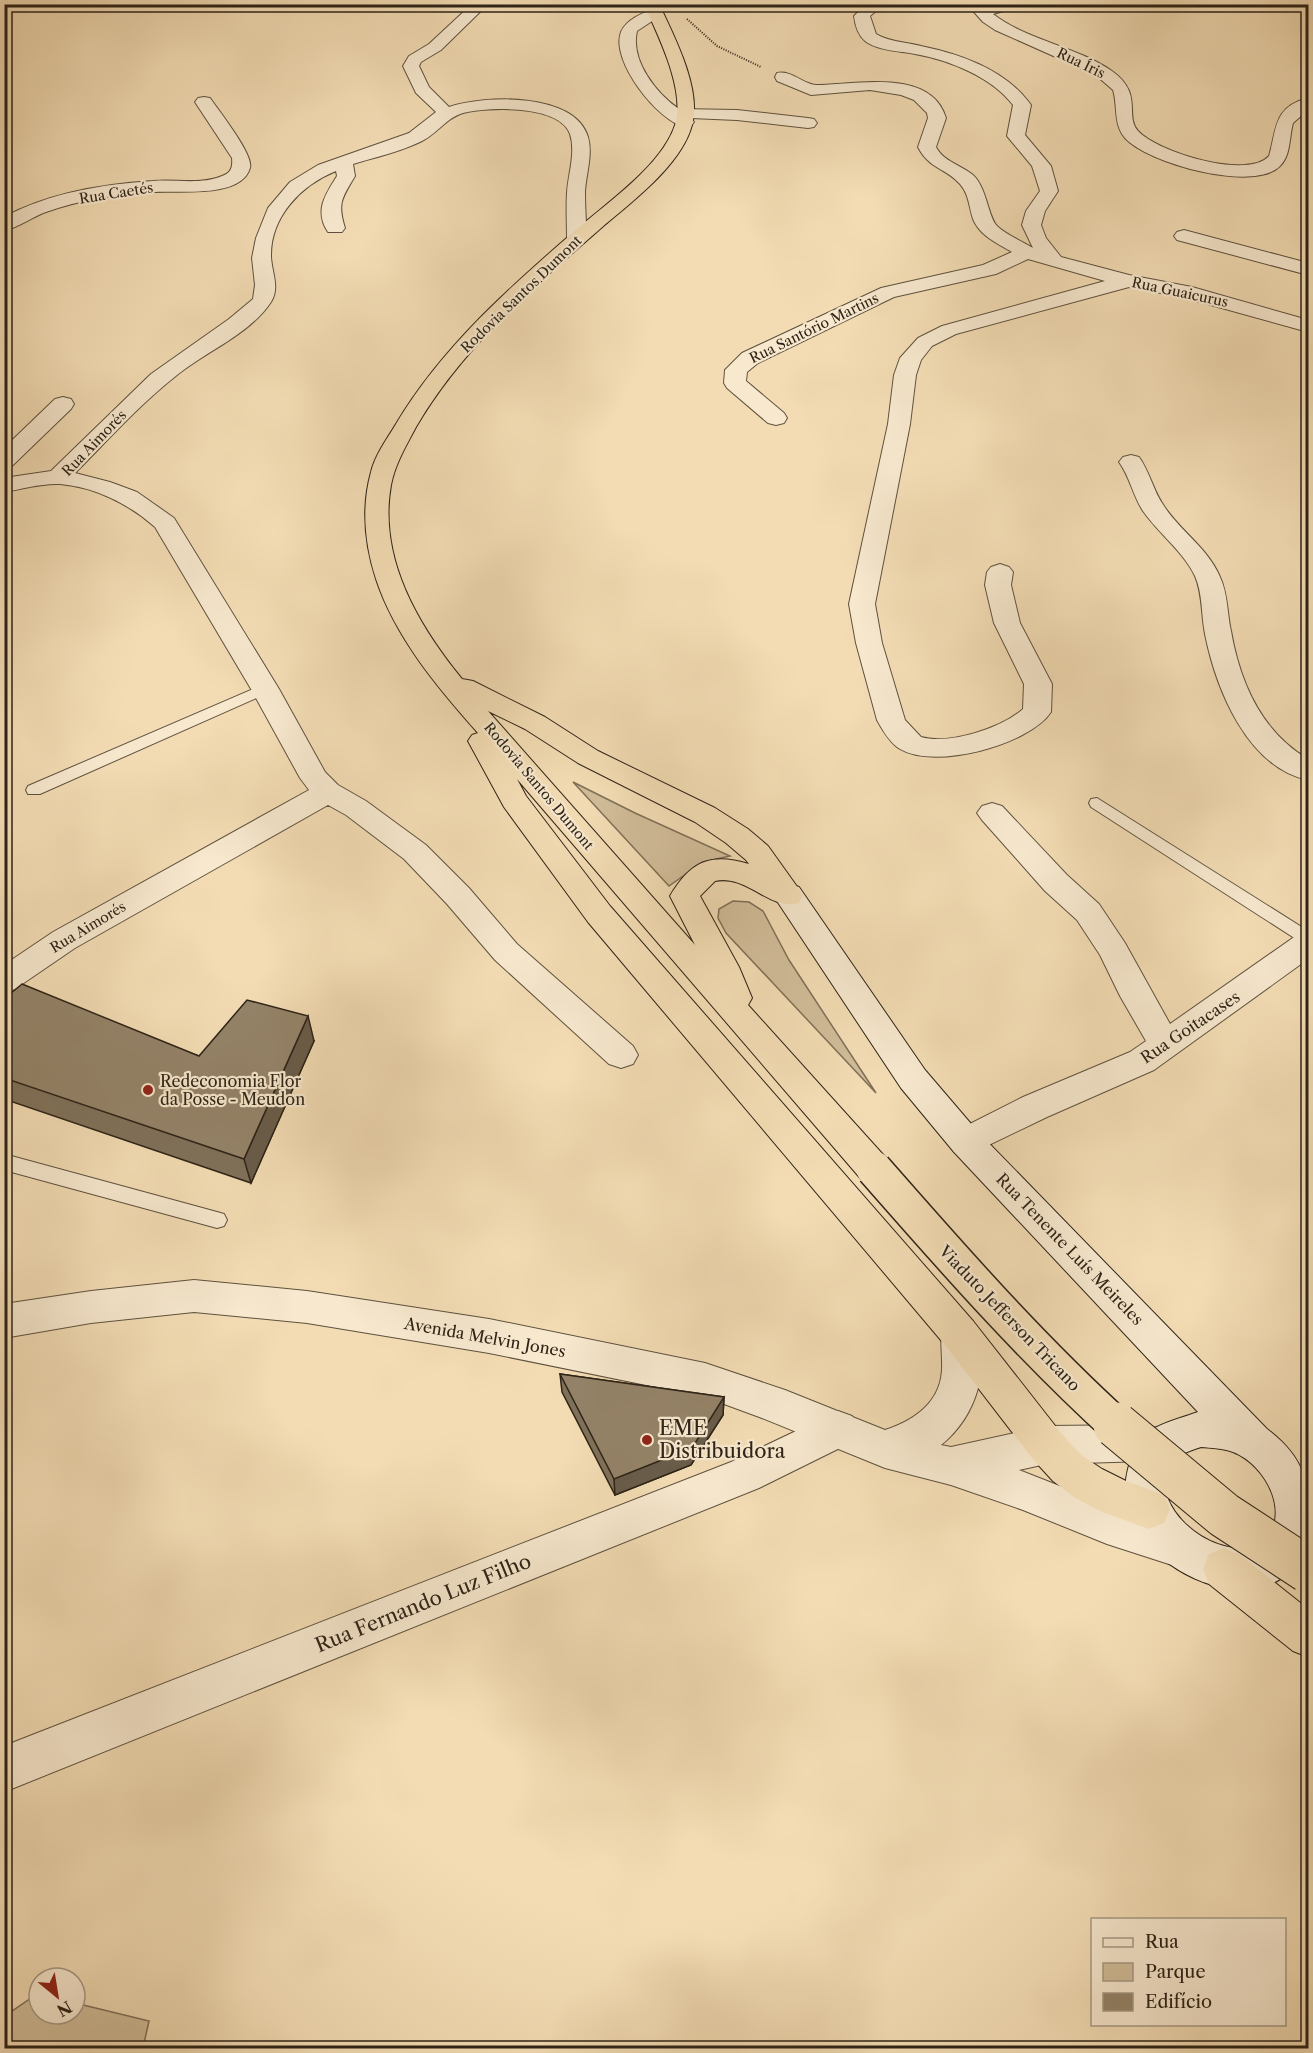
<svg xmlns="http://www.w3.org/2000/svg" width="1313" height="2053" font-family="'Libre Caslon Text',serif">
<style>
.green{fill:#d1bd99;stroke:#7f7058;stroke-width:1.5}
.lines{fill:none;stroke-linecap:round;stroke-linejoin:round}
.service-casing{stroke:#5e513e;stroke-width:2}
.minor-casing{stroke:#5e513e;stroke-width:2}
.tertiary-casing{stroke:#5e513e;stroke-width:2}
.secondary-casing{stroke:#2d2317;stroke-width:2}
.trunk-casing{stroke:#2d2317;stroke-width:2}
.path{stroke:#2d2317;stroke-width:2;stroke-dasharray:1 1.5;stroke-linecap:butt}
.service{fill:#f7e8ce;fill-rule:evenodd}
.minor{fill:#f7e8ce;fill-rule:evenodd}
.tertiary{fill:#f7e8ce;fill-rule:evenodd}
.secondary{fill:#f7e8ce;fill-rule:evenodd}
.trunk{fill:#f3dcb4;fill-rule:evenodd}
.trunk-bridge-far1-casing{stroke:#2d2317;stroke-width:38;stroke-linecap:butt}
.trunk-bridge-casing{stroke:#2d2317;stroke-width:47;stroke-linecap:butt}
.trunk-bridge-far1{stroke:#f3dcb4;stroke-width:35}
.trunk-bridge{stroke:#f3dcb4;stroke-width:45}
.wall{fill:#7f715a;stroke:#2d2317;stroke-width:1.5}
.shaded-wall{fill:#685c4a;stroke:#2d2317;stroke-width:1.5}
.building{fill:#948369;stroke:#2d2317;stroke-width:1.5}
.poi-dot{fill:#8f2418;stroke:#f7e8ce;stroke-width:2}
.labels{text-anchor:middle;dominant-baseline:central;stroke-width:4.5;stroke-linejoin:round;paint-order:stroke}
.far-street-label{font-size:14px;fill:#2d2317;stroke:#f7e8ce}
.street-label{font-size:16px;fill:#2d2317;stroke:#f7e8ce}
.poi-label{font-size:16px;fill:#2d2317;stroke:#f7e8ce;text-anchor:start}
.near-poi-label{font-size:20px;fill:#2d2317;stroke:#f7e8ce;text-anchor:start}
.near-street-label{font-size:20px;fill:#2d2317;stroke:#f7e8ce}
</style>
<rect width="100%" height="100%" fill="#f3dcb4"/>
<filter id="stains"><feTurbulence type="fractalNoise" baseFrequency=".00333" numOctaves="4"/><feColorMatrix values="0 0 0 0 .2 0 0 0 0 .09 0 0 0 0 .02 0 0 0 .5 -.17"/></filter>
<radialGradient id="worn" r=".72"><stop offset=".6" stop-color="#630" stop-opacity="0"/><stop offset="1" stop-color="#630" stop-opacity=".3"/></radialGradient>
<!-- green -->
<path class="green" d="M573,782L635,813L730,856L703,862L669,886Z
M733,901L749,902L763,911L789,960L876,1093L726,933L718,918L719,909Z
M37,1994H39V2014H75V2003L149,2021L143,2048H5V2016Z"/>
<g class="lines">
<!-- service casing -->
<g class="service-casing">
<path id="service" d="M265,684L270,686L272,689L270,692L40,794H28L26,790L28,786Z
M1097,798L1308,931V945L1302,943L1091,807L1089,803L1091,799Z
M4,1154L217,1212L224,1214L227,1220L224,1226L217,1228L4,1170Z"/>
</g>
<!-- minor casing -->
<g class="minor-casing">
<path id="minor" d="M472,4H488L441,50L421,62L419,66L429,87L449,107C485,95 575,92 588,137C593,155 586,174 585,192C585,208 586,224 587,239L584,243H570L567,239C567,224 566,208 567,193C568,174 576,153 570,134C559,104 488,107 463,113C446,118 438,133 422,141C400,152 376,157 353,164L355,176C342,198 337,203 345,228L342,232H328C314,211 325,195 337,176L336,171C301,185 270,217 271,257C272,273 280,288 271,302C250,334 207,351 177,375C140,404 108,440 75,473L110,482L137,492L174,518L279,689L325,772L338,785L366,801L426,845L469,888L517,944L633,1046L638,1055L633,1064L621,1068L609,1064L495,960L447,904L404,859L346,815L328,805L75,948L15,989L4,993V965L53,932L309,790L300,778L251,689L155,527C129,504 95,487 60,484C42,483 22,489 4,492V478L51,471L151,374L229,319L253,299L255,285L252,258L256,238L268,208L290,182L318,165L409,133L436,112L416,93L403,66L409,56L429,44Z
M866,4H884L870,16L876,34C890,42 905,42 921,46C960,54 1003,69 1028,101L1031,105L1025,135L1051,166L1058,191L1045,211L1041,225L1046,238L1061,257L1129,275L1192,287L1308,320V332L1182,297L1129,287L956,334L932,346L921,360L916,375L910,424L875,604L882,643L905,720L921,737C949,745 1002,728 1023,709L1024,684L994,623L985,585L987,572L991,567L1000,564L1009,567L1013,572L1011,585L1020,623L1052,684L1051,712C1029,745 935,770 900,749C890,743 883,731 877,720L856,643L849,604L888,424L894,375L900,358L918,338L942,326L1105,281L1028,259L996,274L894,297L758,363L747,372L746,381L784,413L787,418L784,423L776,425L768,423L727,388L724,383L725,370L742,353L881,288L983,265L1012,252C997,243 980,236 973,219C969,207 969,194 960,184C946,168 929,169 918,147L928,118L927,113L914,100L901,95L870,90L811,95L777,81L775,77L777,73C792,70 802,84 816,85C854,85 931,67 946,118L936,147C943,161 961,165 973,175C987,188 988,217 997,226C1006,235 1022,241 1033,248L1022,225L1026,211L1040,191L1032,166L1007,136L1013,105C992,77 949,60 915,54C900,51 878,51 865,41C858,35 855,25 854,16Z
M992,4H1019L1017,7L993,14C1028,41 1076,46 1112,71C1144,94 1124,115 1138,131C1157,152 1248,180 1269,156C1277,129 1273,107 1308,98V110L1293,123C1289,138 1291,155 1280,166C1254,193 1147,163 1125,138C1113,124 1118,106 1113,90L1098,77L1087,71L995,30L983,22L974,12L977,9Z
M655,9L663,14L637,31C630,61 657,94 679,109L737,110L808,118L814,119L817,123L814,127L808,128L737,120L691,118L694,122L691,126L685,127C658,121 610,61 621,32C626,20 643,12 655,9Z
M204,97L210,98C219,111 254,155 250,168C241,199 178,190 153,192C117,194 80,200 46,212C32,217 19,227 4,231V217C49,193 103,184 153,181C176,179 201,185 222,176C231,173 233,167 232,158L195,102L198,98Z
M1184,230L1308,263V275L1177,240L1174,236L1177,232Z
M63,397L71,399L74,404L71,409L12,466L4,468V448L55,399Z
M1131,455L1139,457C1150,472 1153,491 1164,506C1180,531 1208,548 1220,577C1228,594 1227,613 1231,631C1240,683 1262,732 1308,759V780C1247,767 1216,689 1205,634C1201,615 1203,594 1195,576C1183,551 1159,534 1143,511C1133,496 1130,477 1119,462L1123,457Z
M992,803L1002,806L1067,875L1099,904L1125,943L1170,1024L1297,935L1308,932V959L1154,1070L1047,1117L966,1156L954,1152L949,1142L954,1132L1023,1097L1130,1052L1146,1041L1120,996L1100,955L1077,920L1045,891L982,820L977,813L982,806Z
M838,1411L852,1416L858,1429L852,1442L759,1488L4,1792V1746L731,1462Z"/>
</g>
<!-- tertiary casing -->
<g class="tertiary-casing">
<path id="tertiary" d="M194,1280L307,1291L489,1319L705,1363L785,1390L885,1430C918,1419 944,1399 942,1362C942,1346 939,1335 945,1321L959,1316L973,1321C993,1364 977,1416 941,1445L951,1447L1046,1426L1148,1425L1162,1430L1168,1443L1162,1456L1148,1461L1046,1464L1019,1470L1108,1505L1190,1532L1196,1546L1190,1560L1175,1566L1107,1544L1023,1510L951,1485L885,1468L762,1418L705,1397L489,1353L307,1323L194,1312L91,1323L4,1338V1304L91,1291Z"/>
</g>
<!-- secondary casing -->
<g class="secondary-casing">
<path id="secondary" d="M788,884L799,887L925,1070L978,1132L1267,1429C1313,1464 1308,1491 1308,1546C1267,1642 1104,1561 1128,1469C1132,1453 1141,1437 1155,1428C1168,1421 1184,1417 1198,1412L954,1152L901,1088L773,895L777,887ZM1201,1447C1211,1448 1223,1448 1233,1452C1267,1465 1294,1518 1260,1545C1207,1565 1130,1489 1183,1454C1188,1451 1195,1449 1201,1447Z"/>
</g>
<!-- trunk casing -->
<g class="trunk-casing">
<path id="trunk" d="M644,4H659C674,36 702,89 692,125C681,166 631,202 600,229C532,288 462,348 416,427C406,446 395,464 391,485C378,558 418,625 462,679L473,681L545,717L598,751L715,808L748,829L768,846L803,895L799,903C769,911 747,874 715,881L700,896L739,967L752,998L748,1005L887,1159L892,1169L887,1179L874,1183L861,1179L517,779L526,796L610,906L973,1321L1060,1432L1081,1455L1102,1469L1126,1481L1164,1495L1170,1509L1164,1523L1149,1529L1100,1511L1074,1497L1053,1481L1032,1458L945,1345L588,922L504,807L468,741L472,735L478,733C438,688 395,637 376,579C365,545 361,508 371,472C375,455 387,439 396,424C442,347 509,288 577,229C608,202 662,165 675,125C686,90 658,36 644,4ZM488,711L525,729L578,763L695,822L726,843L746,860L749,864C710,852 690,862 670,896L695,945Z
M1224,1548L1239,1554L1308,1609V1657L1293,1651L1209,1584L1203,1569L1209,1554Z"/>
</g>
<!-- path -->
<path class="path" d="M687,19L717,46L761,67"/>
<!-- service -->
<use href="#service" class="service"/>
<!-- minor -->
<use href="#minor" class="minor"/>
<!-- tertiary -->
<use href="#tertiary" class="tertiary"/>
<!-- secondary -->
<use href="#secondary" class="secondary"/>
<!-- trunk -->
<use href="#trunk" class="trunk"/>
<!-- trunk-bridge-far1 casing -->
<g class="trunk-bridge-far1-casing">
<path id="trunk-bridge-far1" d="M874,1169C952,1258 1030,1347 1118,1427"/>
</g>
<!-- trunk-bridge casing -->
<g class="trunk-bridge-casing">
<path id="trunk-bridge" d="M1116,1425L1224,1515L1308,1570"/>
</g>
<!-- trunk-bridge-far1 -->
<use href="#trunk-bridge-far1" class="trunk-bridge-far1"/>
<!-- trunk-bridge -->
<use href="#trunk-bridge" class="trunk-bridge"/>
</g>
<!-- wall -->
<path class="wall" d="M4,999L199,1056L314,1041L251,1183L4,1099Z
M560,1374L724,1397L723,1415L691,1465L615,1495L562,1392Z"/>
<!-- shaded-wall -->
<path class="shaded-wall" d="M308,1016L314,1041L251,1183L244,1159Z
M724,1397L723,1415L691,1465L615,1495L614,1479Z"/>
<!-- building -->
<path class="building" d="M22,984L199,1056L247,1000L308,1016L244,1159L4,1078V999Z
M560,1374L724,1397L692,1448L614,1479Z"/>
<!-- markers -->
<g class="poi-dot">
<circle cx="148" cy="1090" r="6"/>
<circle cx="647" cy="1440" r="6"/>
</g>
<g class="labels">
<!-- far-street labels -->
<g class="far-street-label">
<text transform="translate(1081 63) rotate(26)">Rua Íris</text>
<text transform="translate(116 193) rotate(-9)">Rua Caetés</text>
<text transform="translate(1180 292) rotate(12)">Rua Guaicurus</text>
<text transform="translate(521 294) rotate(-44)">Rodovia Santos Dumont</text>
<text transform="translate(814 328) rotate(-26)">Rua Santório Martins</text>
<text transform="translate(94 443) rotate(-46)">Rua Aimorés</text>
<text transform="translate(539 786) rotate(50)">Rodovia Santos Dumont</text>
<text transform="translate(88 927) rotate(-31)">Rua Aimorés</text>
</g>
<!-- street labels -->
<g class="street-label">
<text transform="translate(1190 1027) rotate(-34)">Rua Goitacases</text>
<text transform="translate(1070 1249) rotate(46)">Rua Tenente Luís Meireles</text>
<text transform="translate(1010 1318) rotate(46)">Viaduto Jefferson Tricano</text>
<text transform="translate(485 1337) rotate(10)">Avenida Melvin Jones</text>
</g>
<!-- poi labels -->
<g class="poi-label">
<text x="160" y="1081">Redeconomia Flor<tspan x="160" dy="18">da Posse - Meudon</tspan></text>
</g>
<!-- near-poi labels -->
<g class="near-poi-label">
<text x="659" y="1428">EME<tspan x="659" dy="23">Distribuidora</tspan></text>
</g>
<!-- near-street labels -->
<g class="near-street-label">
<text transform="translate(423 1603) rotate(-22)">Rua Fernando Luz Filho</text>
</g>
</g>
<!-- margin -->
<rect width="1313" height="2053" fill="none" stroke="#f3dcb4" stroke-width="24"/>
<rect x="6" y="6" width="1301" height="2041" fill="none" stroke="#2d2317" stroke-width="3"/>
<rect x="12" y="12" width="1289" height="2029" fill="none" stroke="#2d2317" stroke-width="1.5"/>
<!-- legend -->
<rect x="1091" y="1918" width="195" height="108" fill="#f7e8ce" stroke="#a69985" stroke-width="1.5"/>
<rect x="1103" y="1938" width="30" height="9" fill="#f7e8ce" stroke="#a69985" stroke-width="1.5"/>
<text x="1145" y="1948" font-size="18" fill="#2d2317">Rua</text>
<rect x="1103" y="1963" width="30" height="18" fill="#d1bd99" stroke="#a69985" stroke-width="1.5"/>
<text x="1145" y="1978" font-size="18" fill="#2d2317">Parque</text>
<rect x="1103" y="1993" width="30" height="18" fill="#948369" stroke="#a69985" stroke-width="1.5"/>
<text x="1145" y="2008" font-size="18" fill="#2d2317">Edifício</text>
<!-- north arrow -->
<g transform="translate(57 1996) rotate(150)"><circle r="28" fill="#f7e8ce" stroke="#a69985" stroke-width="1.5"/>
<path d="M0-4.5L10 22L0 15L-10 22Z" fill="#8f2418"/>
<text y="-9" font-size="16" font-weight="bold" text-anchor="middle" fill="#2d2317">N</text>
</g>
<rect width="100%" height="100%" filter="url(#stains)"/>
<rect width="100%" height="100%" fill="url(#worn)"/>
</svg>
